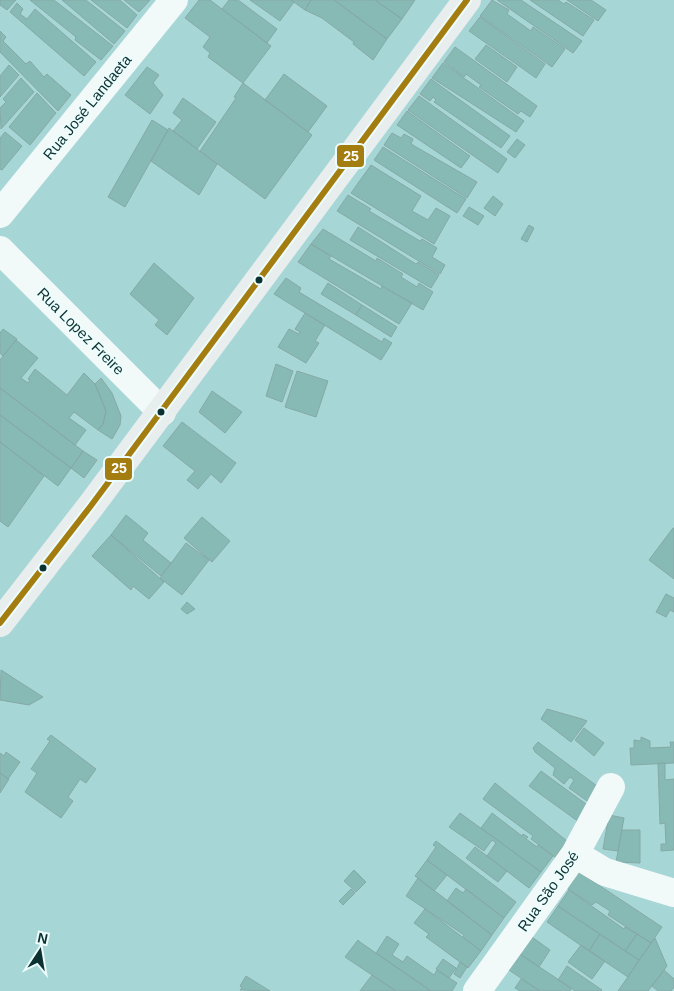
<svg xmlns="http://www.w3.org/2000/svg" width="674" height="991" font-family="Arial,sans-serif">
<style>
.building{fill:#88bab5;stroke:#85a9a6}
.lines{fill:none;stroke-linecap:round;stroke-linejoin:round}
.minor{stroke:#f2f9f9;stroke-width:28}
.secondary{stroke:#e8eded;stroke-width:28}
.bus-1-casing{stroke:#edfdfd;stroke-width:10}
.bus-1{stroke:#a47d11;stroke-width:6}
.bus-dot{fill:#0b3131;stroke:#edfdfd;stroke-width:2}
.labels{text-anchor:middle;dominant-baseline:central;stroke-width:4;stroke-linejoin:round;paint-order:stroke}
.street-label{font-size:15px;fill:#0b3131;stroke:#edfdfd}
.line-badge{stroke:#edfdfd;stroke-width:2}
.badge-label{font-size:14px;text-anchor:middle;font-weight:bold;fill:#fff}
</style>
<rect width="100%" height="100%" fill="#a7d6d6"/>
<!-- building -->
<path class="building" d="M0,0H16L7,10L0,5Z
M30,0H54L113,46L101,60L75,40L76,37Z
M62,0H86L125,31L114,44Z
M91,0H120L137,15L127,28Z
M124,0H150L139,12Z
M199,0H210L271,46L243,83L208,57L210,53L203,47L210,37L185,18Z
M229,0H238L277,29L267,43L222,9Z
M250,0H291L294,2L280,21Z
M291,0H311L305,10Z
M311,0H334L387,39L373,60L353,44L354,42L322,18L305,10Z
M334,0H375L402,19L387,39Z
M375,0H415L402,19Z
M492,0L509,10L507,14L531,31L533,27L565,49L552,67L480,16Z
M497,0H521L582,41L573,53Z
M530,0H558L564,4L566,2L594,20L583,36Z
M567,0H591L606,10L598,21Z
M17,3L23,9L20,14L27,19L35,9L96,62L84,76L10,12Z
M480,17L545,64L536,78L469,31Z
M0,31L6,37L3,41L26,64L30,61L44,77L47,74L71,95L58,111L0,52Z
M486,45L517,67L507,82L475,59Z
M455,47L537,106L530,117L521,111L518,114L479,87L481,85L466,74L464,77L444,62Z
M443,63L524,121L516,132L432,78Z
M9,65L19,75L0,97V76Z
M147,67L159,75L153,83L163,95L150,114L125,95Z
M284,74L327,106L308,132L265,100Z
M21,78L34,92L1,129L0,108L6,102L3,99Z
M431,79L510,136L501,148L434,102L436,100L433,97L430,101L420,94Z
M243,83L312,135L265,199L200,151L236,98L234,97Z
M37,93L56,113L30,145L9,127Z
M419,96L507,159L498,173L408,110Z
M183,98L216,122L197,149L173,131L182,120L173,113Z
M407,111L470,156L461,168L397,125Z
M152,120L168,130L125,207L108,197Z
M169,128L217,164L199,195L151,161Z
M5,132L22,146L2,170L0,169V138Z
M392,133L401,138L404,134L413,139L411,144L477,182L467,198L384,145Z
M517,139L525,145L515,158L507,152Z
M383,147L466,199L457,213L374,160Z
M371,165L421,196L412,211L428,220L436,208L450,216L434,244L351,193Z
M348,195L371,209L369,211L420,241L422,239L437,248L432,257L445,265L440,274L337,211Z
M493,196L503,204L495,216L484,208Z
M469,207L484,216L478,225L463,216Z
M529,225L534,228L527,242L521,239Z
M358,227L416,264L418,262L439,275L431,288L350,240Z
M323,229L376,261L377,258L403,274L401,277L417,287L419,283L433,292L423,310L311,244Z
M311,244L331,256L329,259L381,289L382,286L412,303L399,324L298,262Z
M154,263L194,298L167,335L155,325L159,320L130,294Z
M286,278L301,288L299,292L382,342L384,338L392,343L381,360L274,294Z
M328,283L362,305L356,315L321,294Z
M362,305L397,327L391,337L356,315Z
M305,313L325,325L315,341L319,343L306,363L278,347L289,329L299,334L300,332L295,329Z
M3,329L17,339L3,356L0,353V333Z
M16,340L38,358L21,378L28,383L30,380L28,379L35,369L67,395L84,373L95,384L106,411L103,424L98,430L74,412L69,418L86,430L75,445L0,388V360Z
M276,364L293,371L282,402L266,396Z
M297,371L328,381L316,417L285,407Z
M101,378L112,393L121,416L120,425L112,439L98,430L103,424L106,411L95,384Z
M0,388L83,451L71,468L0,415Z
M212,391L242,412L225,433L199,412Z
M0,415L71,468L58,486L0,442Z
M182,422L236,463L221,483L211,474L198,489L187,480L195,471L163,446Z
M0,442L44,476L8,527L0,521Z
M83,451L97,460L84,478L71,468Z
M126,515L148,533L143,540L171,563L161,576L111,535Z
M202,517L230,541L212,562L184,538Z
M673,528H674V579L649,560Z
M111,535L164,582L149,599L133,586L131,590L92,556Z
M186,543L209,560L182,595L160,578Z
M666,594L674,598V612L670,610L666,617L656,612Z
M187,602L195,609L187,614L181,609Z
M1,670L43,697L29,705L0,700Z
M547,709L582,719L587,721L571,742L541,719Z
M584,728L604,743L594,756L575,740Z
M51,735L96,769L86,783L80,779L68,797L73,801L61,818L25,792L37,773L31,769L50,741L47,739Z
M641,737L650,741V748L671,747L670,742H674V763L631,765L630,748H634V740L641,741Z
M538,742L601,789L590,803L569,788L574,780L570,777L564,784L553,775L555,768L535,752L533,748Z
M6,752L20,762L8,779L0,773V753L4,756Z
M658,763H665V780L674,779V850L661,851V844H666L665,823L660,824Z
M541,771L590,807L579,822L529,786Z
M0,773L9,779L0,793Z
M495,783L567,841L555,857L531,839L533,836L483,799Z
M460,813L541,872L529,888L487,856L496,843L492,840L484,851L449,827Z
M492,813L522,836L523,834L528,837L526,839L537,847L538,845L553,856L541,872L481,828Z
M609,815L624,818L618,851L603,849Z
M622,830H640V863L616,862Z
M436,841L516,902L504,918L427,860L436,847L433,845Z
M475,847L507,871L498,882L466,858Z
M427,860L447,875L434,891L415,876Z
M354,870L366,882L356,892L344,881Z
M579,872L662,927L651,943L608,915L610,911L596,902L592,905L567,888Z
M418,878L492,935L481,951L463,937L464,935L406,896Z
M456,888L463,893L466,889L504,918L492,935L447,901Z
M351,889L355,893L343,905L339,901Z
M569,890L624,929L625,927L637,934L625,951L558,906Z
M558,906L600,934L589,951L547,922Z
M425,909L481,951L468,968L426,937L429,934L414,923Z
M600,934L639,960L628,977L589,951Z
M637,934L651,943L639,960L625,951Z
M387,936L399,944L392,955L403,962L407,956L434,975L437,970L457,983L452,991H431L376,953Z
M532,937L550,950L539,967L520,954Z
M655,938L667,966L648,991H618Z
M358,940L360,942L431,991H396L345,957Z
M581,945L605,961L592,979L568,962Z
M520,954L571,988L570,991H540L509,970Z
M443,959L456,968L449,978L436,969Z
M460,962L467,967L460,978L454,974Z
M567,966L602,990L601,991H575L558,980Z
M664,970L674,979V987L671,991H658L652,986Z
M372,975L396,991H360Z
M246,976L270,991L240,990L242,988L240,986Z
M521,979L540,991H520L515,988Z"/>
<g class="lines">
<!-- minor -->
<path class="minor" d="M0,214L174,0
M0,250L162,412
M575,854L605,872L674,893
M477,991L575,854L611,787"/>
<!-- secondary -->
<path class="secondary" d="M0,623L90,507L467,0"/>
<!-- bus-1 casing -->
<g class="bus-1-casing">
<path id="bus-1" d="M0,623L90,507L467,0"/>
</g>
<!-- bus-1 -->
<use href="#bus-1" class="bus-1"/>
</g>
<!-- markers -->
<g class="bus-dot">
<circle cx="259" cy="280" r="4.5"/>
<circle cx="161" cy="412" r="4.5"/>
<circle cx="43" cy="568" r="4.5"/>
</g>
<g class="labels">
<!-- street labels -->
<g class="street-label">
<text transform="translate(87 107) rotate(-51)">Rua José Landaeta</text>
<text transform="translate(81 331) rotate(45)">Rua Lopez Freire</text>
<text transform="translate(548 891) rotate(-55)">Rua São José</text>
</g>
</g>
<g class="line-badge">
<rect x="336" y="144" width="29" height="24" rx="5" fill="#a47d11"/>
<rect x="104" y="457" width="29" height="24" rx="5" fill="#a47d11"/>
</g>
<g class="badge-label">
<text x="351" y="161">25</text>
<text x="119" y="473">25</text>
</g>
<!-- north arrow -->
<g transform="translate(40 951) rotate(12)" stroke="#edfdfd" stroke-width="4" paint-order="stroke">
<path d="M0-4L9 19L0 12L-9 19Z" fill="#0b3131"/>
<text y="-8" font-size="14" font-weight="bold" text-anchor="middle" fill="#0b3131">N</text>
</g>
</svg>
